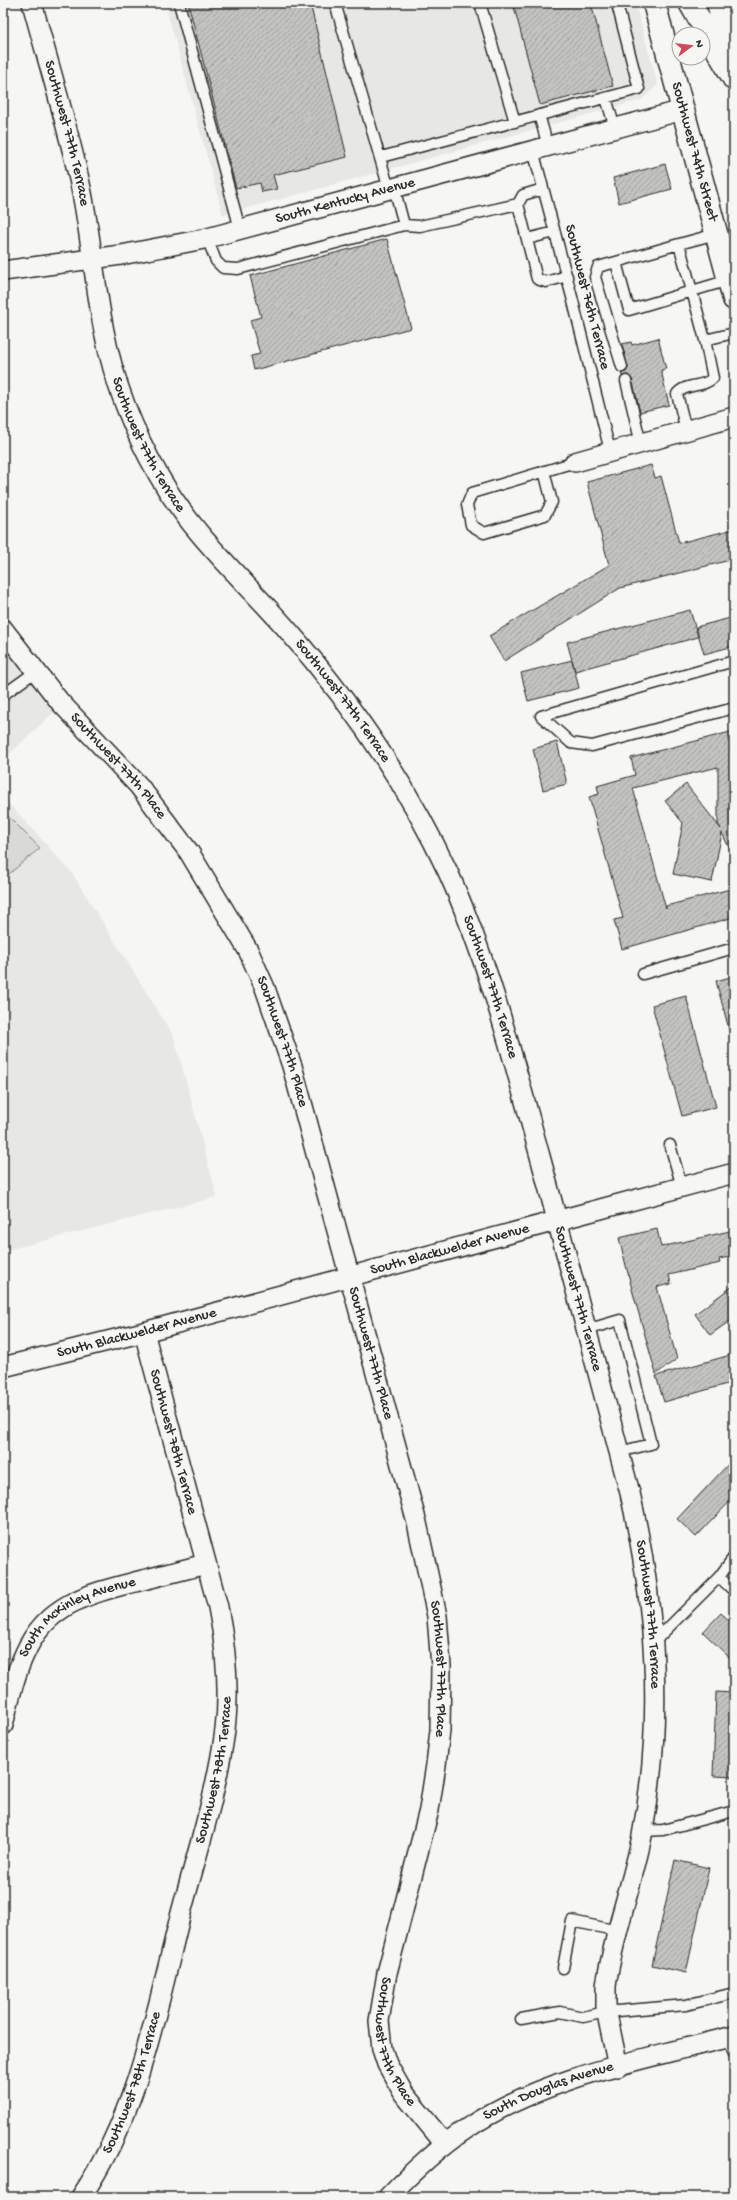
<svg xmlns="http://www.w3.org/2000/svg" width="737" height="2200" font-family="'Gochi Hand',sans-serif">
<style>
.built{fill:#e7e7e3}
.park{fill:#d9d9d5;stroke:#828280}
.building{fill:url(#building-hatch);stroke:#2b2b2b}
.lines{fill:none;stroke-linecap:round;stroke-linejoin:round}
.service-casing{stroke:#2b2b2b;stroke-width:13}
.minor-casing{stroke:#2b2b2b;stroke-width:22}
.secondary-casing{stroke:#2b2b2b;stroke-width:25}
.motorway-casing{stroke:#2b2b2b;stroke-width:25}
.service{stroke:#f6f6f2;stroke-width:10}
.minor{stroke:#f6f6f2;stroke-width:19}
.secondary{stroke:#f6f6f2;stroke-width:22}
.motorway{stroke:#f6f6f2;stroke-width:22}
.labels{text-anchor:middle;dominant-baseline:central;stroke-width:3.5;stroke-linejoin:round;paint-order:stroke}
.street-label{font-size:15px;fill:#2b2b2b;stroke:#f6f6f2}
</style>
<defs>
<pattern id="building-hatch" width="6" height="6" patternUnits="userSpaceOnUse"><rect width="6" height="6" fill="#c3c3c0"/><path d="M-1 1l2-2M0 6l6-6M5 7l2-2" fill="none" stroke="#9f9f9c"/></pattern>
</defs>
<rect width="100%" height="100%" fill="#f6f6f2"/>
<filter id="ink" filterUnits="userSpaceOnUse"><feTurbulence type="fractalNoise" baseFrequency=".025" numOctaves="2"/><feDisplacementMap in="SourceGraphic" scale="8" xChannelSelector="R" yChannelSelector="G"/><feConvolveMatrix kernelMatrix="1 2 1 2 8 2 1 2 1" color-interpolation-filters="sRGB"/></filter>
<g filter="url(#ink)">
<!-- built -->
<path class="built" d="M165,3H635L658,85L641,100L223,215Z
M3,649L55,711L3,760Z
M3,797L72,873L174,1037L217,1197L3,1251Z"/>
<!-- park -->
<path class="park" d="M3,811L40,848L3,879Z"/>
<!-- building -->
<path class="building" d="M188,3H310L347,157L273,175L277,189L262,192L260,183L236,188Z
M513,3H591L613,86L540,105Z
M665,164L672,189L619,203L613,178Z
M387,239L411,328L254,370L251,356L260,354L250,320L261,317L250,276Z
M658,338L666,369L661,370L669,405L640,412L632,379L628,375L622,376L621,373L626,372L628,368L622,344L631,342L632,345Z
M651,465L655,478L661,476L679,543L734,529V559L620,588L504,661L489,636L609,565L587,482Z
M690,610L698,637L575,671L567,642Z
M734,617V646L704,654L696,627Z
M572,660L579,688L528,701L521,673Z
M734,731V858L722,833L712,882L673,874L683,823L665,801L686,784L721,829L718,824V767L633,788L666,909V906L734,888V917L622,949L614,920L623,918L589,797L599,794L597,786L635,775L631,758Z
M557,742L567,784L543,790L533,749Z
M734,976V1033H730L716,981Z
M686,996L716,1107L682,1116L652,1005Z
M657,1229L661,1247L734,1230V1256L719,1259L720,1263L669,1275L671,1284L657,1287L677,1359L656,1374L633,1293L619,1238Z
M734,1285V1318L710,1335L695,1314Z
M734,1354V1382L664,1402L656,1376Z
M734,1458V1497L696,1537L677,1519Z
M721,1613L734,1625V1662L703,1632Z
M716,1692L734,1693V1777L713,1776Z
M675,1860L709,1868L686,1973L652,1965Z"/>
<g class="lines">
<!-- service casing -->
<g class="service-casing">
<path id="service" d="M179,3L240,229
M335,3L389,189
M480,3L515,122
M606,98L615,128
M539,115L548,146
M533,150L572,297L610,451
M381,157L639,89L617,4
M394,187L404,225L420,226L518,204
M543,189L523,195L518,204L537,279L546,282L567,276
M716,234L679,244L692,291L729,280
M207,238L216,261L223,268L238,269L404,225
M527,239L555,232
M679,244L616,262L629,310L692,291L705,340L734,333
M616,262L598,267L595,277L622,367
M626,381L641,444
M686,430L677,394C685,383 703,388 713,378L705,340
M544,471L552,502L545,515L484,533L471,525L467,505L472,493L575,462
M734,661L541,716L571,743L592,746L734,708
M3,695L35,672
M643,974L734,948
M670,1145L682,1187
M586,1330L620,1320L651,1444L619,1452
M734,1557L719,1577L734,1591
M654,1642L719,1577
M643,1831L663,1830L734,1811
M563,1968L572,1921L618,1931
M521,2019L560,2012L583,2017L606,2012L686,2005L734,1993
M728,2037L734,2054"/>
</g>
<!-- minor casing -->
<g class="minor-casing">
<g id="minor">
<path id="s1" d="M32,3C49,66 69,129 82,193C91,239 95,285 104,331C114,382 133,431 159,476C192,534 241,577 285,627C350,701 406,782 448,872C490,965 514,1062 541,1160C570,1271 600,1382 630,1493C656,1608 664,1719 642,1836C632,1886 613,1935 606,1986V2009L618,2067"/>
<path id="s2" d="M3,271L121,255L204,239L683,110"/>
<path d="M575,462L734,417"/>
<path id="s3" d="M3,629L60,702L139,786L189,852L248,950L265,988L292,1066L417,1523L437,1616L441,1666L440,1730L436,1765L429,1810L387,1973L379,2021L382,2049L387,2064L404,2094L445,2144"/>
<path id="s4" d="M3,1367L144,1332L734,1173"/>
<path id="s5" d="M3,1725C9,1701 14,1676 25,1653C47,1604 88,1594 135,1582C159,1576 182,1570 206,1564"/>
<path id="s6" d="M81,2197C139,2111 156,2012 181,1913C197,1853 217,1792 225,1730C230,1689 226,1648 218,1607L144,1332"/>
<path id="s7" d="M388,2197C412,2172 437,2148 466,2129C542,2077 646,2059 734,2036"/>
</g>
</g>
<!-- secondary casing -->
<g class="secondary-casing">
<g id="secondary">
<path id="s8" d="M654,3L734,299"/>
</g>
</g>
<!-- motorway casing -->
<g class="motorway-casing">
<path id="motorway" d="M690,3L734,79
M718,3L734,62"/>
</g>
<!-- service -->
<use href="#service" class="service"/>
<!-- minor -->
<use href="#minor" class="minor"/>
<!-- secondary -->
<use href="#secondary" class="secondary"/>
<!-- motorway -->
<use href="#motorway" class="motorway"/>
</g>
</g>
<g class="labels">
<!-- street labels -->
<g class="street-label">
<text stroke="none"><textPath href="#s1" startOffset="135">Southwest 77th Terrace</textPath></text>
<text stroke="none"><textPath href="#s8" startOffset="154">Southwest 74th Street</textPath></text>
<text stroke="none"><textPath href="#s2" startOffset="350">South Kentucky Avenue</textPath></text>
<text transform="translate(587 297) rotate(76)">Southwest 76th Terrace</text>
<text stroke="none"><textPath href="#s1" startOffset="459">Southwest 77th Terrace</textPath></text>
<text stroke="none"><textPath href="#s1" startOffset="783">Southwest 77th Terrace</textPath></text>
<text stroke="none"><textPath href="#s3" startOffset="179">Southwest 77th Place</textPath></text>
<text stroke="none"><textPath href="#s1" startOffset="1107">Southwest 77th Terrace</textPath></text>
<text stroke="none"><textPath href="#s3" startOffset="503">Southwest 77th Place</textPath></text>
<text stroke="none"><textPath href="#s4" startOffset="462">South Blackwelder Avenue</textPath></text>
<text stroke="none"><textPath href="#s1" startOffset="1431">Southwest 77th Terrace</textPath></text>
<text stroke="none"><textPath href="#s4" startOffset="138">South Blackwelder Avenue</textPath></text>
<text stroke="none"><textPath href="#s3" startOffset="827">Southwest 77th Place</textPath></text>
<text transform="translate(173 1442) rotate(75)">Southwest 78th Terrace</text>
<text stroke="none"><textPath href="#s1" startOffset="1755">Southwest 77th Terrace</textPath></text>
<text stroke="none"><textPath href="#s5" startOffset="142">South McKinley Avenue</textPath></text>
<text stroke="none"><textPath href="#s3" startOffset="1151">Southwest 77th Place</textPath></text>
<text stroke="none"><textPath href="#s6" startOffset="450">Southwest 78th Terrace</textPath></text>
<text stroke="none"><textPath href="#s3" startOffset="1534">Southwest 77th Place</textPath></text>
<text stroke="none"><textPath href="#s6" startOffset="126">Southwest 78th Terrace</textPath></text>
<text stroke="none"><textPath href="#s7" startOffset="195">South Douglas Avenue</textPath></text>
</g>
</g>
<!-- margin -->
<rect width="737" height="2200" fill="none" stroke="#f6f6f2" stroke-width="16"/>
<rect x="8" y="8" width="721" height="2184" fill="none" stroke="#2b2b2b" stroke-width="1.5" filter="url(#ink)"/>
<!-- north arrow -->
<g transform="translate(691 46) rotate(75)"><circle r="19" fill="#f6f6f2" stroke="#a5a5a2"/>
<path d="M0-3L7 15L0 10L-7 15Z" fill="#d1495b"/>
<text y="-6" font-size="11" font-weight="bold" text-anchor="middle" fill="#2b2b2b">N</text>
</g>
</svg>
